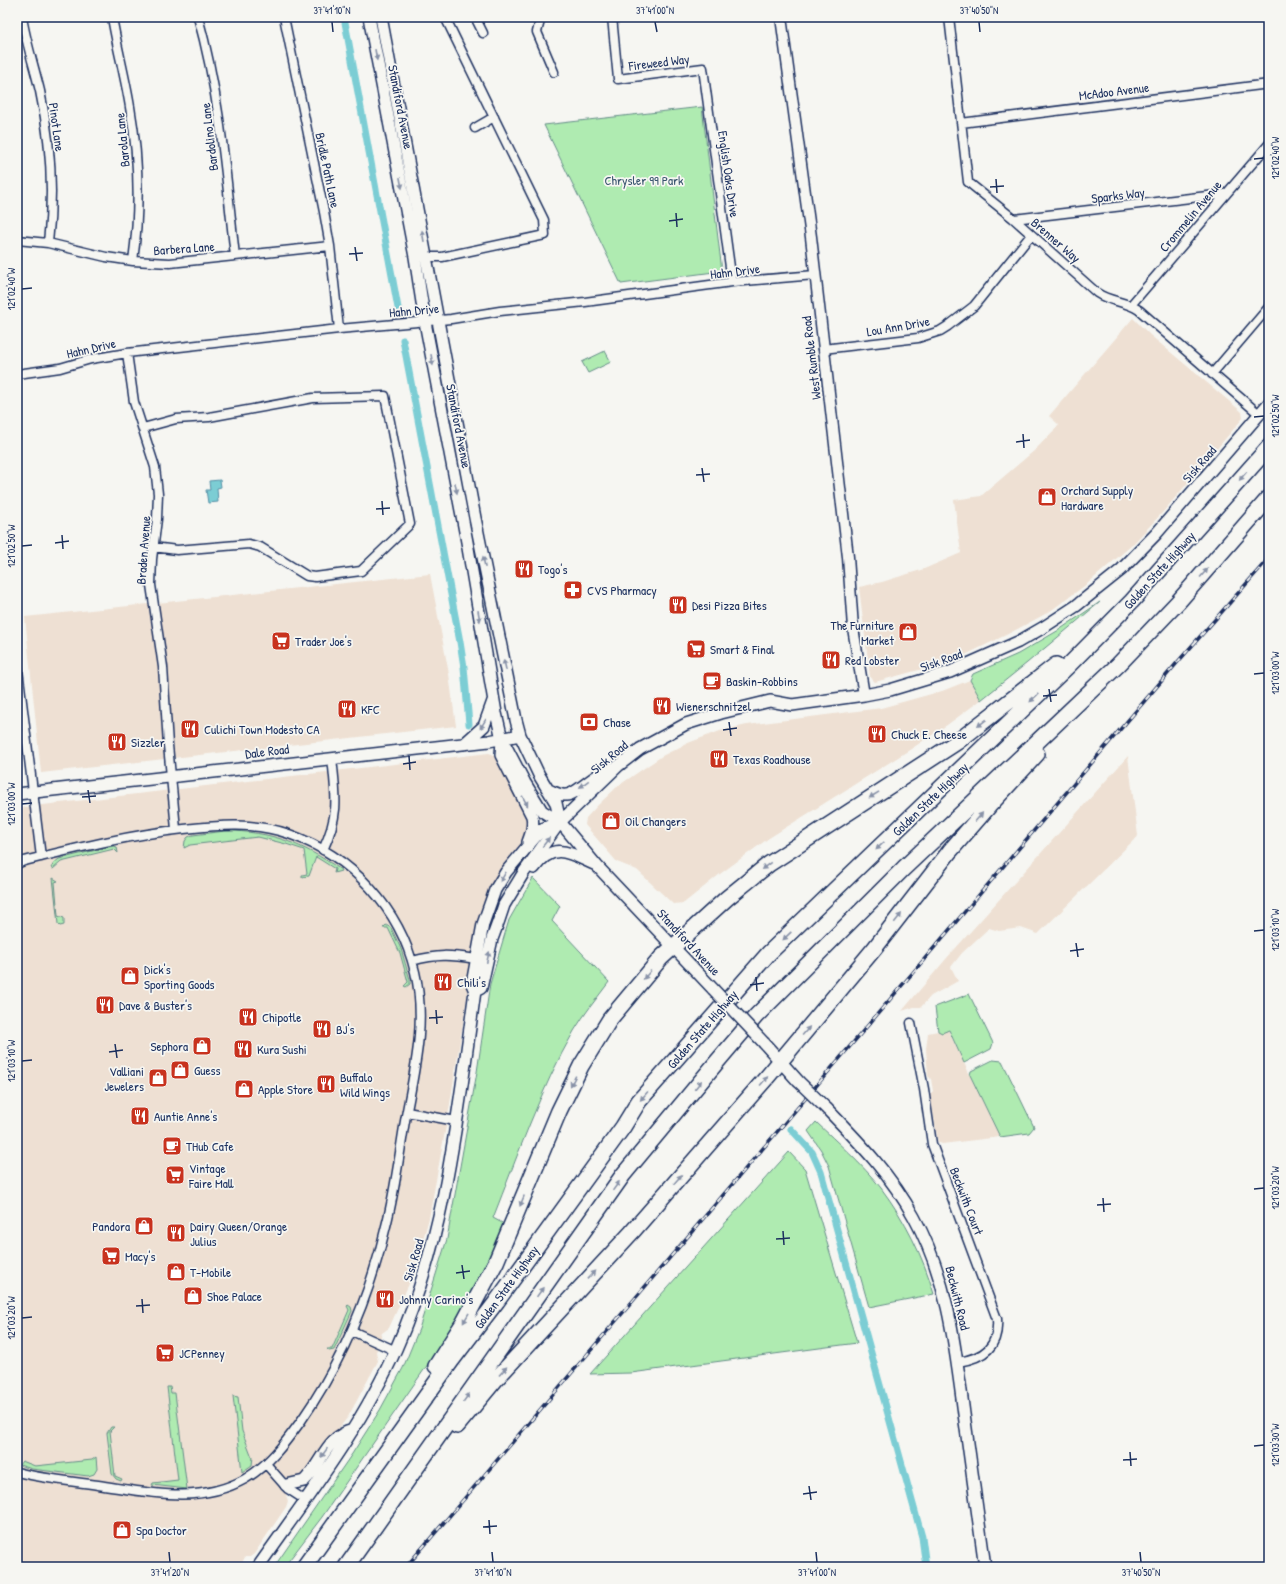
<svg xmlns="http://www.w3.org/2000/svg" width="1286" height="1584" font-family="'Patrick Hand',sans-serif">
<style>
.built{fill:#eee0d3}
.green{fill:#afebb1;stroke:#658d88}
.water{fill:#7ccdd4;stroke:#558ea5}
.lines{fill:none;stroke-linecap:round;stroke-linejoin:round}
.canal{stroke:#7ccdd4;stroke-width:7}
.minor-casing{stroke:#1b2f5e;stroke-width:11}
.tertiary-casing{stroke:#1b2f5e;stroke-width:13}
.secondary-casing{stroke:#1b2f5e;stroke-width:14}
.motorway-casing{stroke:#1b2f5e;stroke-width:18}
.minor{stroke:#f6f6f2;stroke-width:8}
.tertiary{stroke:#f6f6f2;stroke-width:10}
.secondary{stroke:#f6f6f2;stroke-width:11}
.motorway{stroke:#f6f6f2;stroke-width:15}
.rail-casing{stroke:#1b2f5e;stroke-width:3.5}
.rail{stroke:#f6f6f2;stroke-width:2;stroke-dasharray:6;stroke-linecap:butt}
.secondary-bridge-casing{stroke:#1b2f5e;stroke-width:14;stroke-linecap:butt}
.secondary-bridge{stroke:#f6f6f2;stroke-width:11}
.oneway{fill:#8892a8}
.ticks{fill:none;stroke:#1b2f5e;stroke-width:1.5}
.labels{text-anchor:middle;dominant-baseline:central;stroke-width:3.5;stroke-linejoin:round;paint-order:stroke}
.street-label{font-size:13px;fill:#1b2f5e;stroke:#f6f6f2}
.park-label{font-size:13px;fill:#39556f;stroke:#f6f6f2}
.poi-label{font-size:13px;fill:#1b2f5e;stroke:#f6f6f2;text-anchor:start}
.neatline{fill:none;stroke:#1b2f5e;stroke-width:1.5}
.ticks-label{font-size:10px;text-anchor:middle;fill:#1b2f5e}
</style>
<rect width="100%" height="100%" fill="#f6f6f2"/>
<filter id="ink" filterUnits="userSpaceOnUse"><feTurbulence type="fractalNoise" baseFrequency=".025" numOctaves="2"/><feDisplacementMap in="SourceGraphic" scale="8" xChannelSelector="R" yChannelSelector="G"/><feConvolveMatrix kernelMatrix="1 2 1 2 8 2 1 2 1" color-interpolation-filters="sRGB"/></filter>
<g filter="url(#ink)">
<!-- built -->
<path class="built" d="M1133,318L1150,335L1242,412L1243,418L1163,512L1132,545L1087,584L1049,612L1008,634L965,655L937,665L875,682L870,677L859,587L882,582L924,569L961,553L954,500L981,496L1035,450L1059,425L1049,416Z
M430,574L449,674L456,726L41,773L25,617Z
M970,680L981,700L947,725L911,749L769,838L720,874L684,903L673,904L637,870L617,862L585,825L586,818L598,805L618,786L662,756L688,743L720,731L747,725L881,708L942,691Z
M489,753L497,756L530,818L525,839L503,867L495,881L476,941L449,1110L429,1218L413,1275L389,1328L382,1333L376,1352L378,1361L348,1417L325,1445L303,1476L295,1480L286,1495L288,1501L286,1507L254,1554L250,1557H245L240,1567H17V808Z
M1128,756L1138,836L1038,934L1021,928L999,931L989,928L962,953L951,967L958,981L931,996L921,1007H914L902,1011L946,959Z
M948,1030L1000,1137L942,1144L938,1142L930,1094L933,1091L931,1079L928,1076L926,1049L928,1033L938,1031L942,1033Z"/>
<!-- green -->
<path class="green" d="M702,107L722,271L621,284L544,125Z
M605,351L611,362L588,373L582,362Z
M1100,602L1027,663L981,700L970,680L973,674L1018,654L1059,630Z
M225,831C272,831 302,844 340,869L341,871L334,873L335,869L316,857L309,876L302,877V875L307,874L304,850L286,844L258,837L190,845L184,848L185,841L188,837L193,835Z
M113,846L117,847L118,853L114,849L61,862L53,869L51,868L54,863L59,859Z
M53,878L58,881L55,882L58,916L64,918V925L60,926L58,924Z
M533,878L560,906L552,921L609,982C597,998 584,1014 574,1031C540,1090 518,1155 493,1218L504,1224L473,1291L435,1354L322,1517L284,1567H274L352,1454L380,1410L403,1368L419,1329L447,1239L477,1072L490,984L509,920Z
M386,925L391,928L401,949L410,980V984L406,987L404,986L408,982L400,953L388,928H383Z
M969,994L993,1043L991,1049L964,1063L949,1030L942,1033L938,1031L935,1007Z
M993,1060L1002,1061L1034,1127L1029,1133L1000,1137L970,1075L971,1071Z
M816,1122C838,1143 862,1164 881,1188C905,1220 923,1256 934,1294L869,1307L829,1166L821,1150L808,1131Z
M789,1152L805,1169L857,1343L631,1373L590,1374Z
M348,1305L351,1307L352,1311L334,1350L329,1351L327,1349H332L349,1310L347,1306Z
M167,1387H170L171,1393H175L187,1489L152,1485L153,1483L178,1480Z
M233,1396L238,1397L242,1431L252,1457H253L252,1465L242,1472Z
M111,1427H114L110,1431L115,1476L122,1479L121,1481L116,1479L112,1474L107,1433Z
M96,1457L97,1469L94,1474L88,1476L32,1469L19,1465L22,1461L35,1466L92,1460Z"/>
<!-- water -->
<path class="water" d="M220,480L221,487L217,488L218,502L208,503L206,490H210L209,481Z"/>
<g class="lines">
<!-- canal -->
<path class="canal" d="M344,17L398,308
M403,340L460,642L464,667L469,724
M791,1129L812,1152L821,1172L922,1537L926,1567"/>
<!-- minor casing -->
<g class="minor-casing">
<path id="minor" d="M22,17C26,42 34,66 40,91C51,142 54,192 48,243
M112,17C117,47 125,76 130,107C139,158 140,210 133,261
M198,17C220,95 226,176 235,256
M284,17L324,212L330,246L339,329
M475,17L483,33
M541,17L537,32L554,72
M612,17L618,79L703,68L732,282
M949,17L968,182L1014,219L1097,293C1110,302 1126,301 1139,310L1259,414
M961,123L1269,84
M475,128L494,117
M1014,219L1224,194
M17,240L48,243L106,257L133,261L170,263L330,246
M427,257H442L545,235L544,220L445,17
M1131,305L1269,144
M823,349L918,338L940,331L948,326L974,306L1031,235
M127,353L134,402L155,467L158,494L157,519L152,559L151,585L163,667L168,745L176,829
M17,374L60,368L91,359L127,353L339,329L451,319L500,311L585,302L732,282L815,275
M1212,374L1269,307
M143,428L176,419L209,417L313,398L385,396L410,524L361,571L315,577L307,576L260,547L249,544L177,550L153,547
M17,661L41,857
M323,850C340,813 336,797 332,758
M17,864L24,861C77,848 129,835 184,829C220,825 254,822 289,834C352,856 400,909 415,972C427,1022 414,1072 405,1121C399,1156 395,1192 386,1226C370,1295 342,1362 301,1421C285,1443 269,1465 245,1479C199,1505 147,1492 98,1485C71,1481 43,1479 17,1472
M412,961C438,954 450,955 476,959
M911,1023L924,1089L932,1144L997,1319C999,1347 984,1358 958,1362
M407,1112L456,1121
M352,1331L396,1351
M266,1464L288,1489L305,1500"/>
</g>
<!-- tertiary casing -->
<g class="tertiary-casing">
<path id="tertiary" d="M781,17L811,237L848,557L853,628L864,695"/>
</g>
<!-- secondary casing -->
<g class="secondary-casing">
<path id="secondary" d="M369,17L415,257L425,322L467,542L496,713L502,739L525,783L542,811L560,822L597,866L713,989
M381,17L475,518L516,720L520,735L539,775L556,803L560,822
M502,740L501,755L532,816C534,826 531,834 528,842
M464,744L484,726L493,701
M548,790C554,792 560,796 566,795C577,795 596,772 612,768
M17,794L489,741L520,735
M534,868C554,841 569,853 594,864
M475,991L481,988L492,939L499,920L504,905L524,872L560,822L618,766L640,749L686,724L721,713L770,701L792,705L864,695L890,690L950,672L1018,642L1044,627L1076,606L1121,570L1156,534L1269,403
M764,1043L798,1081
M827,1109C860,1143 891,1175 914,1217C948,1279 955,1345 964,1414C971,1465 978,1516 985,1567
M286,1485L304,1481C322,1464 326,1436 353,1430
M258,1567C307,1497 361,1428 396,1349C446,1237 458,1112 475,991L472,984L483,924L495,890L506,872L542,829L560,822"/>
</g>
<!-- motorway casing -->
<g class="motorway-casing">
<path id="motorway" d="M436,1366L464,1322L496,1262L559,1111L581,1066L610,1019L661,958L727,898L769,864L957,742L1056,665
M457,1426L496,1379L632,1232L768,1076L874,949L950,851L989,806L1037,754
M304,1567L452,1360L497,1301L623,1127L639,1101L769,953L1070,664L1132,601L1269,447
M346,1567L623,1175L716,1063L756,1016L904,868L1118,665L1178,602L1269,498"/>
</g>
<!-- minor -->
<use href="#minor" class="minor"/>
<!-- tertiary -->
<use href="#tertiary" class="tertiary"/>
<!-- secondary -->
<use href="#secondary" class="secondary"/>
<!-- motorway -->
<use href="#motorway" class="motorway"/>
<!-- rail casing -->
<g class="rail-casing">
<path id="rail" d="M406,1567L1176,664L1269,558"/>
</g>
<!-- rail -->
<use href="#rail" class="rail"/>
<!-- secondary-bridge casing -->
<g class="secondary-bridge-casing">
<path id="secondary-bridge" d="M713,989L764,1043
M798,1081L827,1109"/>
</g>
<!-- secondary-bridge -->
<use href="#secondary-bridge" class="secondary-bridge"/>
</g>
<!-- one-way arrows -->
<defs><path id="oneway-solid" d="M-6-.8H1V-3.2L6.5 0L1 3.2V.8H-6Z"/></defs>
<g class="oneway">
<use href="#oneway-solid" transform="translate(376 55) rotate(80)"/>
<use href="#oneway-solid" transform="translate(401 183) rotate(79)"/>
<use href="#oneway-solid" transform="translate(423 236) rotate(-100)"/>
<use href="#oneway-solid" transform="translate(432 360) rotate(80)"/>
<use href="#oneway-solid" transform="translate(1243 476) rotate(131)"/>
<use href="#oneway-solid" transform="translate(456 488) rotate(79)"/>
<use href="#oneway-solid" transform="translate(484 562) rotate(-101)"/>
<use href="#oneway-solid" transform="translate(1204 573) rotate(-49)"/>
<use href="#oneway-solid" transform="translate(479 616) rotate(80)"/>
<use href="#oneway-solid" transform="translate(505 665) rotate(-102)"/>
<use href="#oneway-solid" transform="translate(1034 698) rotate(136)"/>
<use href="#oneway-solid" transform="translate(982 723) rotate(142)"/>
<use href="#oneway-solid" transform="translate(483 724) rotate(122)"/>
<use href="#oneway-solid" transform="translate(584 784) rotate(143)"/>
<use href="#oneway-solid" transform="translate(874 795) rotate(148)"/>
<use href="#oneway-solid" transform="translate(525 801) rotate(61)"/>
<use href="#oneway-solid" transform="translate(979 817) rotate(-50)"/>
<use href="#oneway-solid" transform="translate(546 842) rotate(-53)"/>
<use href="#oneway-solid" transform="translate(880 846) rotate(136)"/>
<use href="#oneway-solid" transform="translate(766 866) rotate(143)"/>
<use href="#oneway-solid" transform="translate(503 877) rotate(121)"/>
<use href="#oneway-solid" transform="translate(898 918) rotate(-52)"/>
<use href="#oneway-solid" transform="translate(787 936) rotate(136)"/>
<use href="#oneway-solid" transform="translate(488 957) rotate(-77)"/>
<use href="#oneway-solid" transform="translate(647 975) rotate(131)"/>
<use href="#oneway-solid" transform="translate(806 1031) rotate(-50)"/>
<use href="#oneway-solid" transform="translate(573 1081) rotate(118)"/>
<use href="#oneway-solid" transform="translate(764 1081) rotate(-49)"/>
<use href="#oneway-solid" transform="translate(698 1085) rotate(-51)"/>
<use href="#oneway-solid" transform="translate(644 1096) rotate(131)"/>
<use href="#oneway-solid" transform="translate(678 1179) rotate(-49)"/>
<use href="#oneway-solid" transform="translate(616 1186) rotate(-55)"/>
<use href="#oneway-solid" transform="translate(522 1201) rotate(112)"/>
<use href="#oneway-solid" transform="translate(591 1275) rotate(-47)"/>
<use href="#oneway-solid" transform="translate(540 1292) rotate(-55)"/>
<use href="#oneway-solid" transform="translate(466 1318) rotate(120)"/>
<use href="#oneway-solid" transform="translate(503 1371) rotate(-48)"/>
<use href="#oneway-solid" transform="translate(466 1398) rotate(-55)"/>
<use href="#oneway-solid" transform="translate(324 1453) rotate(125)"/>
</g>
</g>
<!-- ticks -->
<path class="ticks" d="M332,22L333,32M655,22L657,32M979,22L980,32M1254,159L1264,158M996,179L997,193M990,187L1004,186M676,213L677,227M669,221L683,219M355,247L357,261M349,254L363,253M22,289L32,288M1254,417L1264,416M1023,434L1024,448M1016,442L1030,440M702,468L704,482M696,475L710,474M382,501L383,515M376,509L390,508M62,535L63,549M55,543L69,541M22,546L32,545M1254,674L1264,673M1049,689L1051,702M1043,696L1057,695M729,722L731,736M723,730L737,728M409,756L410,770M403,764L416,762M88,790L90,803M82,797L96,796M22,804L32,803M1254,931L1264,930M1076,943L1078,957M1070,951L1084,949M756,977L757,991M750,985L764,983M436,1010L437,1024M429,1018L443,1017M115,1044L117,1058M109,1052L123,1050M22,1061L32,1060M1254,1189L1264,1188M1103,1198L1104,1212M1097,1205L1111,1204M783,1231L784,1245M776,1239L790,1238M462,1265L464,1279M456,1273L470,1271M142,1299L143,1313M136,1306L150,1305M22,1318L32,1317M1254,1446L1264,1445M1130,1452L1131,1466M1123,1460L1137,1459M809,1486L811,1500M803,1494L817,1492M489,1520L490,1534M483,1527L497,1526M169,1552L170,1562M492,1552L493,1562M816,1552L817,1562M1140,1552L1141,1562"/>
<!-- icons -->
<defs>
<g id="shop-square" transform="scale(1)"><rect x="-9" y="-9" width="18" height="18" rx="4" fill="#c8321e" stroke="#f6f6f2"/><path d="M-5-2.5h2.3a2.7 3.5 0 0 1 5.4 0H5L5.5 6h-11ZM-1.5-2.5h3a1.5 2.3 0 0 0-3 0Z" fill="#fff"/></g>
<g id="restaurant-square" transform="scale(1)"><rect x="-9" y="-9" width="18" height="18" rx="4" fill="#c8321e" stroke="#f6f6f2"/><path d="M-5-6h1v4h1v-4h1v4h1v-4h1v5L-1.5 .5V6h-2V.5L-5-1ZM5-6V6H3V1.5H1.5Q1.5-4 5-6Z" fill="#fff"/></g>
<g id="pharmacy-square" transform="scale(1)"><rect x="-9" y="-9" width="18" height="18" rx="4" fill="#c8321e" stroke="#f6f6f2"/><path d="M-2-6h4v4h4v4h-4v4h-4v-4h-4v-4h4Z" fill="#fff"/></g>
<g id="supermarket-square" transform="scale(1)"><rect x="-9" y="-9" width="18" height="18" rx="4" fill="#c8321e" stroke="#f6f6f2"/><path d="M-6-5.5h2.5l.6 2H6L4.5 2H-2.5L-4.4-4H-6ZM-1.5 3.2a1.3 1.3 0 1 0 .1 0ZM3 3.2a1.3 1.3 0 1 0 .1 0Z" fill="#fff"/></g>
<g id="cafe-square" transform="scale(1)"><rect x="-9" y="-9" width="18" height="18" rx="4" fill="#c8321e" stroke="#f6f6f2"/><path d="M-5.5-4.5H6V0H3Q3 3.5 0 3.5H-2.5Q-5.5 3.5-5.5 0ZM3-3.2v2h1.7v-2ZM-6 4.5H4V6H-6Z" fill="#fff"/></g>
<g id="bank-square" transform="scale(1)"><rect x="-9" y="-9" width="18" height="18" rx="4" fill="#c8321e" stroke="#f6f6f2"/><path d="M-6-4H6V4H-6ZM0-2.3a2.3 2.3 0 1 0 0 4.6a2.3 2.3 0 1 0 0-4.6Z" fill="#fff"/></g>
</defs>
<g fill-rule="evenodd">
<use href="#shop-square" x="1047" y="497"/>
<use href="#restaurant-square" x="524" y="569"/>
<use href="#pharmacy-square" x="573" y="590"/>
<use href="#restaurant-square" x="678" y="605"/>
<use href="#shop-square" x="908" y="632"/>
<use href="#supermarket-square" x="281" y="641"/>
<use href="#supermarket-square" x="696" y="649"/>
<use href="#restaurant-square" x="831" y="660"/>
<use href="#cafe-square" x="712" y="681"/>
<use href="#restaurant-square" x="662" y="706"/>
<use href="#restaurant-square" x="347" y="709"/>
<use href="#bank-square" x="589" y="722"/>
<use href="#restaurant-square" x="190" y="729"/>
<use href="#restaurant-square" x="877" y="734"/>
<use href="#restaurant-square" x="117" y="742"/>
<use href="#restaurant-square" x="719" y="759"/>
<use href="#shop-square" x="611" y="821"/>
<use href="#shop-square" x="130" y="976"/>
<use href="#restaurant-square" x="443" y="982"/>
<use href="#restaurant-square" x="105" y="1005"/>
<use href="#restaurant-square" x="248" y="1017"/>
<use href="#restaurant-square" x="322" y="1029"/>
<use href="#shop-square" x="202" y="1046"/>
<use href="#restaurant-square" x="243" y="1049"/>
<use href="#shop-square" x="180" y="1070"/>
<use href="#shop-square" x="158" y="1078"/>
<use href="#restaurant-square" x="326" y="1084"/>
<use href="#shop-square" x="244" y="1089"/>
<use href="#restaurant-square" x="140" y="1116"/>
<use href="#cafe-square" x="172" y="1146"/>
<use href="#supermarket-square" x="175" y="1175"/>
<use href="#shop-square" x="144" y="1226"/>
<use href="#restaurant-square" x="176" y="1233"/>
<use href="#supermarket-square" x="111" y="1256"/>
<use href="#shop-square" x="176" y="1272"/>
<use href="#shop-square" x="193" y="1296"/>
<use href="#restaurant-square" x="385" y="1299"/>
<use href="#supermarket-square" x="165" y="1353"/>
<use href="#shop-square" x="122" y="1530"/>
</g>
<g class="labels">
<!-- street labels -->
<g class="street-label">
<text transform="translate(659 62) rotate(-7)">Fireweed Way</text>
<text transform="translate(1114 91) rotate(-7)">McAdoo Avenue</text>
<text transform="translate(401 107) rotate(79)">Standiford Avenue</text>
<text transform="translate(57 127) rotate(82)">Pinot Lane</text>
<text transform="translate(209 137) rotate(-97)">Bardolino Lane</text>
<text transform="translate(122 140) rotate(-96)">Barola Lane</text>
<text transform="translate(328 170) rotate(78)">Bridle Path Lane</text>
<text transform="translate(729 174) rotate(82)">English Oaks Drive</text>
<text transform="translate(1118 195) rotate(-7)">Sparks Way</text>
<text transform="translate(1190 216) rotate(-50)">Crommelin Avenue</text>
<text transform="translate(1056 240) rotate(41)">Brenner Way</text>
<text transform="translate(184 248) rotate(-4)">Barbera Lane</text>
<text transform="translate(735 271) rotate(-7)">Hahn Drive</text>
<text transform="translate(414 310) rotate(-5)">Hahn Drive</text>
<text transform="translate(898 326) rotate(-10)">Lou Ann Drive</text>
<text transform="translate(91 348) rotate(-13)">Hahn Drive</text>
<text transform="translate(811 358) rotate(-97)">West Rumble Road</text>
<text transform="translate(459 426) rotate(79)">Standiford Avenue</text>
<text transform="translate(1199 464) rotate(-49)">Sisk Road</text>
<text transform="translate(143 550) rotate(-86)">Braden Avenue</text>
<text transform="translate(1159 570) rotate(-48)">Golden State Highway</text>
<text transform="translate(941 660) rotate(-20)">Sisk Road</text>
<text transform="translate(267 751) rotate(-7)">Dale Road</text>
<text transform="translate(609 757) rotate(-40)">Sisk Road</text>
<text transform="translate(930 799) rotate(-44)">Golden State Highway</text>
<text transform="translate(689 942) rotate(47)">Standiford Avenue</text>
<text transform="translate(702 1029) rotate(-49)">Golden State Highway</text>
<text transform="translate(967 1201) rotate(69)">Beckwith Court</text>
<text transform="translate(413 1260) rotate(-74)">Sisk Road</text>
<text transform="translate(506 1287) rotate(-54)">Golden State Highway</text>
<text transform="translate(958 1298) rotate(76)">Beckwith Road</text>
</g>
<!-- park labels -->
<g class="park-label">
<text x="644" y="180">Chrysler 99 Park</text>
</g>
<!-- poi labels -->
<g class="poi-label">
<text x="1061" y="490">Orchard Supply<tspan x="1061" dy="15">Hardware</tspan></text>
<text x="538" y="569">Togo's</text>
<text x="587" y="590">CVS Pharmacy</text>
<text x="692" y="605">Desi Pizza Bites</text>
<text x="894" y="625" text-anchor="end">The Furniture<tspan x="894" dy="15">Market</tspan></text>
<text x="295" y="641">Trader Joe's</text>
<text x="710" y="649">Smart &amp; Final</text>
<text x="845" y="660">Red Lobster</text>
<text x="726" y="681">Baskin-Robbins</text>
<text x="676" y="706">Wienerschnitzel</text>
<text x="361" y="709">KFC</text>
<text x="603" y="722">Chase</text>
<text x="204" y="729">Culichi Town Modesto CA</text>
<text x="891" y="734">Chuck E. Cheese</text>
<text x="131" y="742">Sizzler</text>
<text x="733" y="759">Texas Roadhouse</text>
<text x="625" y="821">Oil Changers</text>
<text x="144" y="969">Dick's<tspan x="144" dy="15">Sporting Goods</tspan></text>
<text x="457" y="982">Chili's</text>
<text x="119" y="1005">Dave &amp; Buster's</text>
<text x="262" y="1017">Chipotle</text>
<text x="336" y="1029">BJ's</text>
<text x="188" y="1046" text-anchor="end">Sephora</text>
<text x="257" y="1049">Kura Sushi</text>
<text x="194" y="1070">Guess</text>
<text x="144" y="1071" text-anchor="end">Valliani<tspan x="144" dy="15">Jewelers</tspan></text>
<text x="340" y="1077">Buffalo<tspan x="340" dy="15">Wild Wings</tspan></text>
<text x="258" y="1089">Apple Store</text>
<text x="154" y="1116">Auntie Anne's</text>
<text x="186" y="1146">THub Cafe</text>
<text x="189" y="1168">Vintage<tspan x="189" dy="15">Faire Mall</tspan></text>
<text x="130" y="1226" text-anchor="end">Pandora</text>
<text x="190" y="1226">Dairy Queen/Orange<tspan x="190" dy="15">Julius</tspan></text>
<text x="125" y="1256">Macy's</text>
<text x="190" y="1272">T-Mobile</text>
<text x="207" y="1296">Shoe Palace</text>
<text x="399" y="1299">Johnny Carino's</text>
<text x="179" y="1353">JCPenney</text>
<text x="136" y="1530">Spa Doctor</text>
</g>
</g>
<!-- margin -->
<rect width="1286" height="1584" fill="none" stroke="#f6f6f2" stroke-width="44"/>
<rect x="22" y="22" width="1242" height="1540" class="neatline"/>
<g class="ticks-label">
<text x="332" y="14">37°41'10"N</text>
<text x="655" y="14">37°41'00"N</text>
<text x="979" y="14">37°40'50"N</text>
<text transform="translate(1275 158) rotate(-90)" y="4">121°02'40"W</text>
<text transform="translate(11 289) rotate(-90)" y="4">121°02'40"W</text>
<text transform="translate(1275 416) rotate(-90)" y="4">121°02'50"W</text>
<text transform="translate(11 546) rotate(-90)" y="4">121°02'50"W</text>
<text transform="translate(1275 673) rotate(-90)" y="4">121°03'00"W</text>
<text transform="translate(11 804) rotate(-90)" y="4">121°03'00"W</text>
<text transform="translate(1275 930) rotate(-90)" y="4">121°03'10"W</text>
<text transform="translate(11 1061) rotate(-90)" y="4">121°03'10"W</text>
<text transform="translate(1275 1188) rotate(-90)" y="4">121°03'20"W</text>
<text transform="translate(11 1318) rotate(-90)" y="4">121°03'20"W</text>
<text transform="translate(1275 1445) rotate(-90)" y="4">121°03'30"W</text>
<text x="170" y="1576">37°41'20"N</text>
<text x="493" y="1576">37°41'10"N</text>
<text x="817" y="1576">37°41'00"N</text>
<text x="1141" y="1576">37°40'50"N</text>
</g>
</svg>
